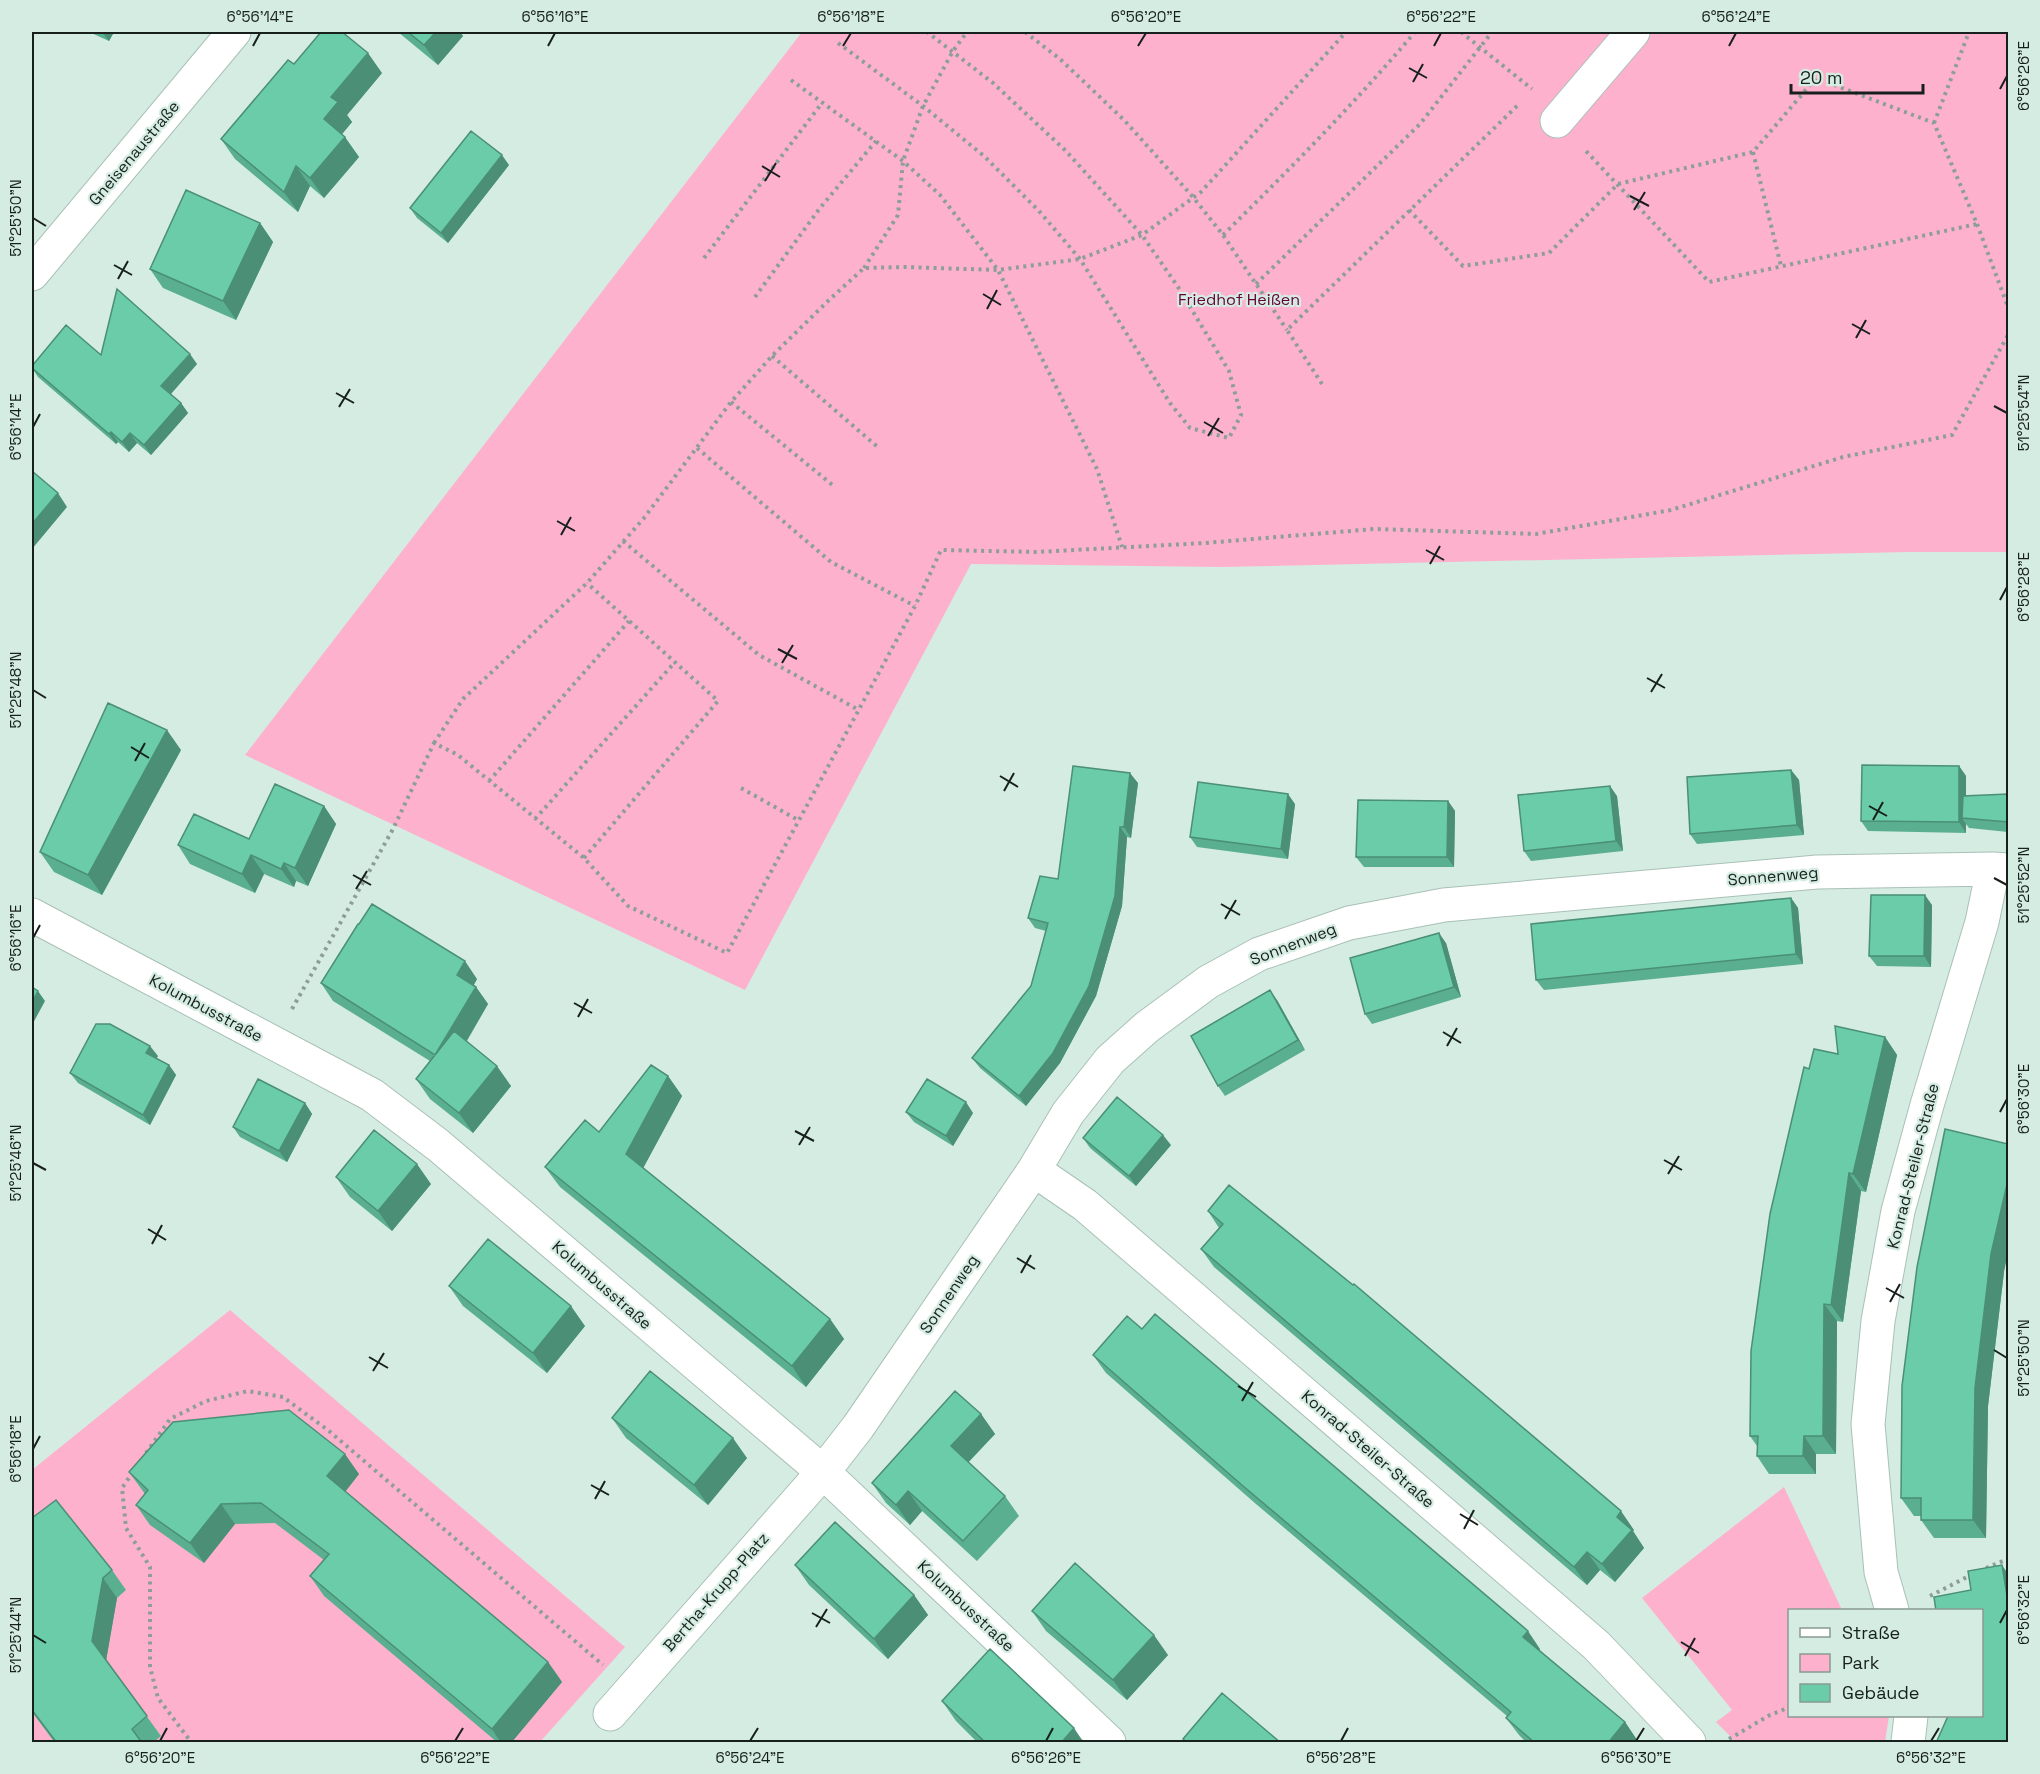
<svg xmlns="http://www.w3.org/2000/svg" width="2040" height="1774" font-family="'Space Grotesk',sans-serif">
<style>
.green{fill:#feb1cd}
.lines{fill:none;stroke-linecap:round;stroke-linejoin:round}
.minor-casing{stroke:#a9c0b7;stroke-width:35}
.path{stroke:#8d9e97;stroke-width:4;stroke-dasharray:3 4.5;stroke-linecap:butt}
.minor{stroke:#fff;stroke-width:33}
.wall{fill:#5baf91}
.shaded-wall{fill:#4a8f76}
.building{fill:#6acca9;stroke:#4a8f76;stroke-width:1.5}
.ticks{fill:none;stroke:#17201c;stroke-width:2}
.labels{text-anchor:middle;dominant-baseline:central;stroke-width:4.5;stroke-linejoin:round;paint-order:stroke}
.street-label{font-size:16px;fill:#17201c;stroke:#d5ece2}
.park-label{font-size:16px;fill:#640037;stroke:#d5ece2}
.neatline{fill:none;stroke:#17201c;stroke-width:2}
.ticks-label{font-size:15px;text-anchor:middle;fill:#17201c}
</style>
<rect width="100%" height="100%" fill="#d5ece2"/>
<!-- green -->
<path class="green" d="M802,32H2008V552H1909L1221,567L971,564L745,990L245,755Z
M230,1310L625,1647L540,1742H32V1470Z
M1784,1487L1842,1610H1790V1716H1889L1885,1742H1736L1716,1722L1732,1710L1642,1598Z"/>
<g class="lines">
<!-- minor casing -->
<g class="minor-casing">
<path id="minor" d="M1557,121L1633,32
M32,274L234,32
M32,915L372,1095L438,1145L823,1472L1109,1742
M1034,1170L1085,1205L1596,1645L1689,1742
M1892,1610L1881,1572L1868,1424L1878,1321L1898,1211L1927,1105L1982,922L1993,869
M610,1714L823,1472L858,1427L1034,1170L1068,1113L1110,1060L1147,1027L1208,982L1259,954L1349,923L1444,905L1817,872L1993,869L2008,870
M1908,1742L1911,1716"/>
</g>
<!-- path -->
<path class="path" d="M1025,32L1060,59L1124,120L1193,197L1223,235L1287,330
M1461,32L1532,89
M838,43L923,106L984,156L1039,211L1080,259L1170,403L1190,428L1229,438L1241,415L1229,371L1178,287L1142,235L1065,150L993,83L927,32
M791,80L903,161L940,195L998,270L1097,469L1122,547
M1934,123L1969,32
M1753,152L1781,266
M1409,210L1463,266L1549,253L1618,184L1753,152L1816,78L1934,123L1977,224L1709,282L1584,149
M1977,224L2008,307
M1223,235C1290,169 1355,103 1415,32
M704,258L822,103
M864,268L898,215L903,161L923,106L953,51L967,32
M1256,284L1420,124L1492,32
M755,297L820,208L876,141
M772,356L880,449
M1322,384L1287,330L1520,103
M731,402L835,487
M697,448L831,562L915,606
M623,541L759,655L857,709
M434,743L463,699L587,583L644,518L731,402L772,356L829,300L864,268L906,267L998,270L1080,259L1142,235L1201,192L1346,32
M489,781L629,621
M741,788L798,820
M535,819L675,662
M584,858L718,701L587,583
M292,1009L393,829L434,743L458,755L584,858L628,906L727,953L915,606L941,550L1037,552L1205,543L1374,529L1536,534L1671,510L1843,457L1952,435L2008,335
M146,1453L170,1419L206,1401L248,1391L283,1397L329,1431L603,1665
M133,1472L122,1488L126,1528L150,1567V1667L158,1698L191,1742
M1986,1568L2008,1559
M1930,1596L1971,1575
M1729,1739L1770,1715L1790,1707"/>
<!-- minor -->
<use href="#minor" class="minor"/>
</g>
<!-- wall -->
<path class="wall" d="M89,32H114L109,41Z
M398,32H460L463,36L438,65Z
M382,73L347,115L352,122L342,134L359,157L324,198L310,186L298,212L235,159L221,139Z
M509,165L448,243L417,218L410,208Z
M260,223L273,242L236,320L163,288L150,269Z
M101,355L197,364L171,394L181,403L188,413L151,455L137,443L129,452L118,442L116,444L38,377L32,368Z
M181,750L102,895L54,872L40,852Z
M1959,766L1966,776V796L2008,794V832L1969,828L1966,824V833L1868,831L1861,821Z
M1791,770L1799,780L1804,835L1697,844L1690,834Z
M1138,783L1131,838L1127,837L1122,906L1096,996L1060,1063L1026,1106L980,1068L972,1058L1031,986L1046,931L1035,928L1028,918L1058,879Z
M1617,796L1623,851L1531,861L1524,851Z
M1448,801L1455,811L1454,867H1364L1356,857Z
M1295,804L1288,859L1197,847L1190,837Z
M324,806L336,824L308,886L296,881L294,887L264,874L255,893L190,864L178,845L249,839Z
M1791,898L1798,908L1803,964L1544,990L1536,980Z
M1932,905L1931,967L1877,966L1869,956Z
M1446,943L1461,997L1372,1024L1365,1014Z
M477,979L474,985L476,987L488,1004L467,1041L511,1086L473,1133L430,1099L416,1079L430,1061L333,1001L321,983Z
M1277,1000L1305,1050L1225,1096L1218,1086Z
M1885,1037L1897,1055L1866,1192L1861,1191L1843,1322L1837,1321L1836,1454H1816V1474H1769L1757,1456V1446L1750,1436L1809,1069L1838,1054Z
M158,1056L156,1058L169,1065L176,1075L150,1125L78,1083L70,1073Z
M668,1076L682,1096L643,1168L830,1319L844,1339L806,1387L560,1187L545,1167L599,1132Z
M305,1103L312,1114L287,1162L240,1137L233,1127Z
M906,1112L973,1113L953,1146L914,1122Z
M1083,1138L1171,1145L1136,1186L1090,1148Z
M336,1177L431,1184L392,1231L350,1197Z
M1208,1211L1634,1530L1633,1531L1644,1548L1615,1582L1600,1570L1587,1585L1214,1267L1201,1249L1219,1228Z
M2004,1272L1988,1406L1986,1538H1934L1921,1520V1516H1914L1901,1498Z
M449,1286L585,1326L547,1373L463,1306Z
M1093,1355L1540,1649L1539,1650L1625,1722L1637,1740L1635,1743H1527L1519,1735L1506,1718L1507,1716L1256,1504L1106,1373Z
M981,1414L995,1434L968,1462L1005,1496L1019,1516L977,1561L922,1511L910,1525L886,1503L872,1483Z
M612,1418L747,1458L708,1505L626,1438Z
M129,1472L359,1474L345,1492L548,1662L562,1682L511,1743H498L324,1596L310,1576L324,1560L275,1523L235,1524L204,1563L150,1525L136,1505L145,1494Z
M32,1518L112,1570L126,1590L117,1598L106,1660L161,1736L153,1743H55L32,1712Z
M795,1565L914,1595L928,1615L888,1659L809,1585Z
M1032,1611L1168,1655L1127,1700L1046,1631Z
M942,1701L1084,1743H978L956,1721Z"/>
<!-- shaded-wall -->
<path class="shaded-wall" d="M102,32H114L109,41Z
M436,32H460L463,36L438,65L424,45Z
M368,53L382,73L347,115L352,122L338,139L324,119L331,97Z
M345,137L359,157L324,198L310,178Z
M502,155L509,165L448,243L441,233Z
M296,166L310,186L298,212L284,192Z
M260,223L273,242L236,320L223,301Z
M190,354L197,364L169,396L161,386Z
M181,403L188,413L151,455L144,445Z
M111,432L118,442L116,444L109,434Z
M130,433L137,443L129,452L122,442Z
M58,493L67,507L32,549V524Z
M167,730L181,750L102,895L88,875Z
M1959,766L1966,776V818H1962L1966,824V833L1959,822Z
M1791,770L1799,780L1804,835L1797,825Z
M1130,773L1138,783L1131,838L1124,827Z
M1610,786L1617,796L1623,851L1616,841Z
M1288,794L1295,804L1288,859L1281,849Z
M1448,801L1455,811L1454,867L1447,857Z
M324,806L336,824L308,886L295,868Z
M1120,827L1127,837L1122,906L1096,996L1060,1063L1026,1106L1019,1096Z
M251,855L264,874L255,893L242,874Z
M284,863L296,881L294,887L281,869Z
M1925,895L1932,905L1931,967L1924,956Z
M1791,898L1798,908L1803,964L1796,954Z
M1439,933L1446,943L1461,997L1454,987Z
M465,961L477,979L469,992L457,975Z
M476,987L488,1004L448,1072L436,1055Z
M1270,990L1277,1000L1305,1050L1298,1040Z
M38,991L45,1001L32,1025V1002Z
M1885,1037L1897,1055L1866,1192L1853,1174Z
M150,1046L158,1056L153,1064L146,1053Z
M169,1065L176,1075L150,1125L143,1115Z
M497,1066L511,1086L473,1133L459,1113Z
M668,1076L682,1096L640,1174L626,1154Z
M966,1102L973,1113L953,1146L946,1136Z
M305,1103L312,1114L287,1162L279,1151Z
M1163,1135L1171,1145L1136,1186L1129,1176Z
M417,1164L431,1184L392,1231L378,1211Z
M1849,1173L1861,1191L1843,1322L1831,1305Z
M2008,1180V1253L2004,1272L1988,1406L1986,1538L1973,1520L1975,1388L1991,1254Z
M1824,1304L1837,1321L1836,1454L1823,1436Z
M571,1306L585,1326L547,1373L533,1353Z
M830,1319L844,1339L806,1387L792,1366Z
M981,1414L995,1434L965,1466L951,1446Z
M1804,1436L1816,1454V1474L1803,1456Z
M733,1438L747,1458L708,1505L694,1485Z
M345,1454L359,1474L341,1497L327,1476Z
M908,1491L922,1511L910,1525L896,1505Z
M221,1504L235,1524L204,1563L190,1543Z
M1621,1511L1634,1530L1633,1531L1644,1548L1615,1582L1602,1564L1617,1517Z
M1587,1552L1600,1570L1587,1585L1574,1567Z
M2002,1565L2008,1574V1602Z
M103,1578L117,1598L106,1661L92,1641Z
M914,1595L928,1615L888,1659L874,1639Z
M1528,1631L1540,1649L1536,1655L1523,1637Z
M1154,1635L1168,1655L1127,1700L1113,1680Z
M548,1662L562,1682L511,1743H501L492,1729Z
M1625,1722L1637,1740L1635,1743H1608Z
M1074,1728L1084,1743H1061Z"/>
<!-- building -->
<path class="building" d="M321,32H342L368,53L331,97L338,102L324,119L345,137L310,178L296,166L284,192L221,139L288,60L294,64Z
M408,32H436L424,45Z
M471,131L502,155L441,233L410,208Z
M186,190L260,223L223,301L150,269Z
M117,289L190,354L161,386L181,403L144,445L130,433L122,442L111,432L109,434L32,368V366L66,325L101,355Z
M32,471L58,493L32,524Z
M108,703L167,730L88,875L40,852Z
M1862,765L1959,766V822L1861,821Z
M1073,766L1130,773L1124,827H1120L1115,896L1089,986L1053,1053L1019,1096L972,1058L1031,986L1048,923L1028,918L1040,876L1058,879Z
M1791,770L1797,825L1690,834L1687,777Z
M1198,782L1288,794L1281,849L1190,837Z
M275,784L324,806L295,868L284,863L281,869L251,855L242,874L178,845L194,814L249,839Z
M1610,786L1616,841L1524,851L1518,795Z
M2008,794V822L1962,818L1963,796Z
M1358,800L1448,801L1447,857H1356Z
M1871,895H1925L1924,956H1869Z
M1791,898L1796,954L1536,980L1531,924Z
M372,904L465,961L457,975L476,987L435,1055L321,983L358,924H359Z
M1439,933L1454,987L1365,1014L1350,958Z
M32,987L38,991L32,1002Z
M1270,990L1298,1040L1218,1086L1191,1036Z
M96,1024H110L150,1046L146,1053L169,1065L143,1115L70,1073Z
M1835,1026L1885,1037L1853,1174L1849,1173L1831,1305L1824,1304L1823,1436H1804L1803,1456H1757L1758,1436H1750L1751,1351L1770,1214L1804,1067L1809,1069L1814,1049L1838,1054Z
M454,1031L497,1066L459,1113L416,1079Z
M651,1065L668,1076L626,1154L830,1319L792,1366L545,1167L585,1120L599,1132Z
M258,1079L305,1103L279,1151L233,1127Z
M927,1079L966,1102L946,1136L906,1112Z
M1117,1097L1163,1135L1129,1176L1083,1138Z
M1945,1129L2008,1144V1180L1991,1254L1975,1388L1973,1520H1921V1498H1901L1902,1386L1917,1267Z
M374,1130L417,1164L378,1211L336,1177Z
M1229,1185L1353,1285L1354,1284L1621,1511L1617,1517L1632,1530L1602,1564L1587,1552L1574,1567L1201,1249L1223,1224L1208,1211Z
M488,1239L571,1306L533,1353L449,1286Z
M1155,1314L1528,1631L1523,1637L1625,1722L1608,1743H1535L1506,1718L1511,1712L1243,1486L1093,1355L1127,1316L1142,1329Z
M650,1371L733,1438L694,1485L612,1418Z
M955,1391L981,1414L951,1446L1005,1496L963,1541L908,1491L896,1505L872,1483Z
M289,1410L345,1454L327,1476L548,1662L492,1729L310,1576L329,1554L261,1503L221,1504L190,1543L136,1505L148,1490L129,1472L173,1422Z
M56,1500L112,1570L103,1578L92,1641L147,1716L132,1729L140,1740L137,1743H57L32,1710V1518Z
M835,1522L914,1595L874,1639L795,1565Z
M1075,1563L1154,1635L1113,1680L1032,1611Z
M2002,1565L2008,1602V1743H1936L1948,1716H1982V1611H1936L1934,1597L1971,1590L1968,1571Z
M990,1649L1074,1728L1061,1743H986L942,1701Z
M1222,1693L1281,1743H1188L1183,1739Z"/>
<!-- ticks -->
<path class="ticks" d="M253,46L260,33M548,46L555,33M843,46L851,33M1138,46L1146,33M1434,46L1441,33M1729,46L1736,33M1409,68L1427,78M1413,82L1423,64M2000,89L2007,76M762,166L780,177M765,181L776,163M1630,196L1649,206M1634,210L1645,192M33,218L46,226M114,265L132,275M118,279L128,261M983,294L1001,305M987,309L997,290M1852,324L1870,334M1856,338L1866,320M336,393L354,403M1994,406L2007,413M339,407L350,389M1204,422L1223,433M33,427L40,414M1208,436L1219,418M557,521L575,531M561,535L571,517M1426,550L1444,560M1430,564L1440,546M2000,600L2007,587M778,649L797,659M782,663L793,645M1647,678L1665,688M33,690L46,698M1651,692L1662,674M131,747L149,758M135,761L145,743M1000,776L1018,787M1004,791L1014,773M1869,806L1887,816M1873,820L1883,802M353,875L371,885M1994,878L2007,885M356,889L367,871M1221,904L1240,915M1225,919L1236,900M33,938L40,925M574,1003L592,1013M578,1017L588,999M1443,1032L1461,1043M1447,1046L1457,1028M2000,1112L2007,1099M795,1131L814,1141M799,1145L810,1127M1664,1160L1682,1170M33,1163L46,1170M1668,1174L1679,1156M148,1229L166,1240M152,1244L162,1225M1017,1258L1035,1269M1021,1273L1031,1255M1886,1288L1904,1298M1890,1302L1900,1284M1994,1350L2007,1358M369,1357L388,1368M373,1371L384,1353M1238,1386L1256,1397M1242,1401L1253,1382M33,1449L40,1436M591,1485L609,1495M595,1499L605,1481M1460,1514L1478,1525M1464,1529L1474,1510M812,1613L830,1623M2000,1623L2007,1610M816,1627L827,1609M33,1635L46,1643M1681,1642L1699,1653M1685,1656L1695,1638M160,1741L167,1728M455,1741L463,1728M750,1741L758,1728M1046,1741L1053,1728M1341,1741L1348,1728M1636,1741L1644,1728M1931,1741L1939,1728"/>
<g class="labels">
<!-- street labels -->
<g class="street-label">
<text transform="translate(134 153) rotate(-50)">Gneisenaustraße</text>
<text transform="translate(1773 876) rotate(-5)">Sonnenweg</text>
<text transform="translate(1293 944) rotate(-21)">Sonnenweg</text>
<text transform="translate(206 1008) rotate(28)">Kolumbusstraße</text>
<text transform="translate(1913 1166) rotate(-76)">Konrad-Steiler-Straße</text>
<text transform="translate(602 1285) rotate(41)">Kolumbusstraße</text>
<text transform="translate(949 1294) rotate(-56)">Sonnenweg</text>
<text transform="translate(1368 1449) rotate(41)">Konrad-Steiler-Straße</text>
<text transform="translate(716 1592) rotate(-49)">Bertha-Krupp-Platz</text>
<text transform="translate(966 1606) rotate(43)">Kolumbusstraße</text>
</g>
<!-- park labels -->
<g class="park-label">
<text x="1239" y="299">Friedhof Heißen</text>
</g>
</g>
<!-- border -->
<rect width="2040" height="1774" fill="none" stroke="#d5ece2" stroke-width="66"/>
<!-- legend -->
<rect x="1788" y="1609" width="195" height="108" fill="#d5ece2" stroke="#899a93" stroke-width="1.5"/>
<rect x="1800" y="1628" width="30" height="9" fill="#ffffff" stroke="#899a93" stroke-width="1.5"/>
<text x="1842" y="1639" font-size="18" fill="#17201c">Straße</text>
<rect x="1800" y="1654" width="30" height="18" fill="#feb1cd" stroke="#899a93" stroke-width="1.5"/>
<text x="1842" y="1669" font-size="18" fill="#17201c">Park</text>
<rect x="1800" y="1684" width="30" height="18" fill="#6acca9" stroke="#899a93" stroke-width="1.5"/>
<text x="1842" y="1699" font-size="18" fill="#17201c">Gebäude</text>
<!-- scale -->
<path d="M1791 84v9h132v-9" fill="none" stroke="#17201c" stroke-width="3"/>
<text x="1800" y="84" font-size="18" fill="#17201c" stroke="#d5ece2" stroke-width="4.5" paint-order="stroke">20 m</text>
<rect x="33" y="33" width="1974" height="1708" class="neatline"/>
<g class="ticks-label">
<text x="260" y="22">6°56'14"E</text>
<text x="555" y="22">6°56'16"E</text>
<text x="851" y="22">6°56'18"E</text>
<text x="1146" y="22">6°56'20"E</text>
<text x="1441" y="22">6°56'22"E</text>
<text x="1736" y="22">6°56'24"E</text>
<text transform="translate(2024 76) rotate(-90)" y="5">6°56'26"E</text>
<text transform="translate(16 218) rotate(-90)" y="5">51°25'50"N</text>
<text transform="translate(2024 413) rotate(-90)" y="5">51°25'54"N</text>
<text transform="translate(16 427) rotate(-90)" y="5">6°56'14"E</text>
<text transform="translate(2024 587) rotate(-90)" y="5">6°56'28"E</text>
<text transform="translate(16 690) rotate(-90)" y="5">51°25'48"N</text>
<text transform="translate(2024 885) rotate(-90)" y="5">51°25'52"N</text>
<text transform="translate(16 938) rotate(-90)" y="5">6°56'16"E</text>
<text transform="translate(2024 1099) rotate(-90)" y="5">6°56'30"E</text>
<text transform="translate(16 1163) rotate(-90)" y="5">51°25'46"N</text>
<text transform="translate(2024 1358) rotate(-90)" y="5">51°25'50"N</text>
<text transform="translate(16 1449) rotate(-90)" y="5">6°56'18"E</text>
<text transform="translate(2024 1610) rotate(-90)" y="5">6°56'32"E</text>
<text transform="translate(16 1635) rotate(-90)" y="5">51°25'44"N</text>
<text x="160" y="1763">6°56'20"E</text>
<text x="455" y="1763">6°56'22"E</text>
<text x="750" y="1763">6°56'24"E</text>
<text x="1046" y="1763">6°56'26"E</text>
<text x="1341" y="1763">6°56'28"E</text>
<text x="1636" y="1763">6°56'30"E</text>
<text x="1931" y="1763">6°56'32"E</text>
</g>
</svg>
